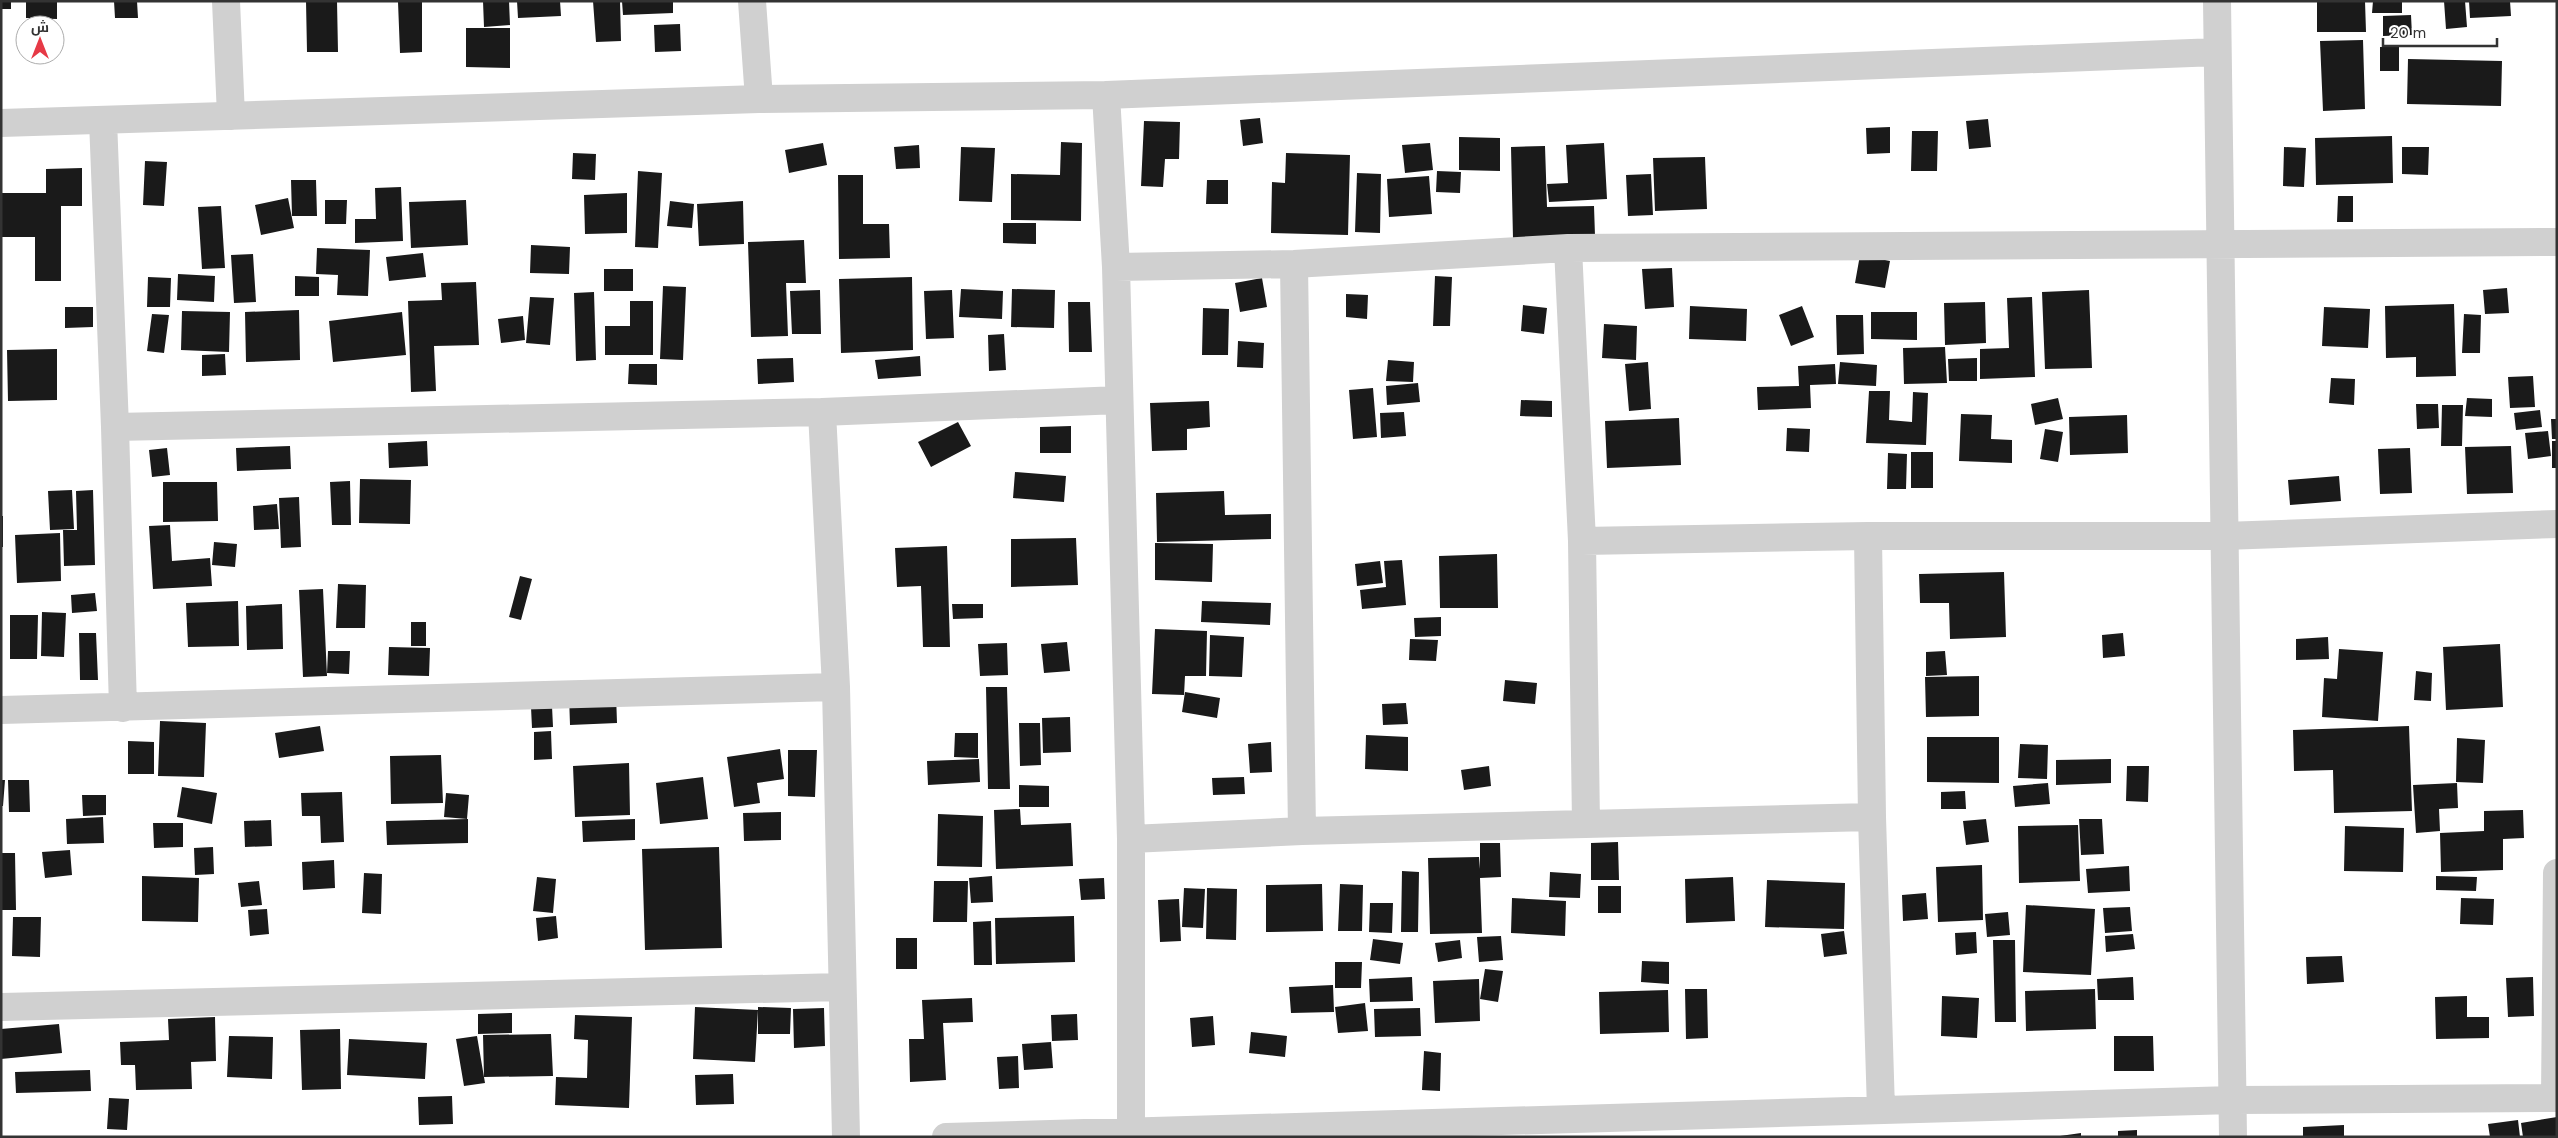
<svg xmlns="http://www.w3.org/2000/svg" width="2558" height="1138" font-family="'DM Sans',Cairo,sans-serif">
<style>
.building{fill:#1a1a1a}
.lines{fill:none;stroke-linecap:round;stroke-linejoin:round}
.street{stroke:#d0d0d0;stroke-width:28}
</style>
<rect width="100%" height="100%" fill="#fff"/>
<!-- building -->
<path class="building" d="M1,1H11V9H1Z
M26,1H57V19L26,18Z
M114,1H137L138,18H115Z
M306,1H337L338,52H307Z
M422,1V52L400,53L398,2Z
M483,1H509L510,25L484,27Z
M517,1H560L561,16L518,18Z
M593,1H620L621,41L596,42Z
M622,1H673V13L623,15Z
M2317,1H2365L2366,32H2317Z
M2373,1H2402V13H2372Z
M2444,1H2465L2467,27L2446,29Z
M2469,1H2510L2511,16L2470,18Z
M2411,15L2412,35L2383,36V16Z
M680,24L681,51L655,52L654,25Z
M466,28H510V68L466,67Z
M2363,40L2365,109L2323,111L2320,41Z
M2380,47H2399V71H2380Z
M2408,59L2502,61L2501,106L2407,104Z
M1260,118L1263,143L1243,146L1240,120Z
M1988,119L1991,147L1969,149L1966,121Z
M1144,121L1180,122L1179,159H1165L1163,187L1141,186Z
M1890,127V153L1867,154L1866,128Z
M1912,131H1938L1937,171H1911Z
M2392,136L2393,183L2316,185L2315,138Z
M1459,137L1500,138V171L1459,170Z
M1061,142L1082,143L1081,221L1011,220V174L1060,175Z
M823,143L827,165L789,173L785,150Z
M1430,143L1433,170L1405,173L1402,145Z
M1604,143L1607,199L1549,202L1547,184L1568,183L1566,145Z
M919,145L920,168L896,169L894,147Z
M1545,146L1547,207L1594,206L1595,236L1513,239L1511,147Z
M961,147L995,148L992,202L959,201Z
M2284,147L2306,148L2304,187L2283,186Z
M2402,147H2429L2428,175L2402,174Z
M573,153L596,154L595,180L572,179Z
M1286,153L1350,155L1348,235L1271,233L1272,182L1285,183Z
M1705,157L1707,209L1655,211L1653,158Z
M145,161L167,162L164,206L143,205Z
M82,168V206H61V281H35V237H1V193H46V169Z
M638,171L662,173L658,248L635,247Z
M1437,171L1461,172L1460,193L1436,192Z
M1357,173L1381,174L1380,233L1355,232Z
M1651,174L1653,215L1628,216L1626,175Z
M838,175H863V224H889L890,258L839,259Z
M1429,176L1432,214L1389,217L1387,179Z
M291,180H316L317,216H292Z
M1207,180H1228V204H1206Z
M401,187L403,241L355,243V219H376L375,188Z
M627,193V233L585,234L584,195Z
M2338,196H2353V222H2337Z
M288,198L294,228L261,235L255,205Z
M325,200H347L346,224H325Z
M466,200L468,245L411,248L409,202Z
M670,201L694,204L692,228L667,226Z
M743,201L744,244L699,246L697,204Z
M221,206L225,268L202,269L198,207Z
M1003,223H1036V244L1003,243Z
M804,240L806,283H786L788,336L751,337L748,242Z
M531,245L570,247L569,274L530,273Z
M317,248L370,250L368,296L337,295L338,275L316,274Z
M423,253L426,277L389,281L386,257Z
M253,254L256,302L234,303L231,255Z
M1860,255L1890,261L1885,288L1855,283Z
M1672,268L1674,307L1645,309L1642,269Z
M604,269H633V291H604Z
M178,274L215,276L214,302L177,300Z
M295,276L319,277V296H295Z
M1435,276L1452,277L1450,326H1433Z
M148,277L171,278L170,307H147Z
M912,277L913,350L841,353L839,279Z
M1262,278L1267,307L1240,312L1235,283Z
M476,282L479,345L434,346L436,391L411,392L408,301L442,300L441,283Z
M663,286L686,287L683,360L660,359Z
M2507,288L2509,313L2485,314L2483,290Z
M961,289L1003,291L1002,319L959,317Z
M1012,289L1055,290L1054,328L1011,327Z
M820,290L821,334H792L790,291Z
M952,290L954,338L926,339L924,291Z
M2089,290L2092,368L2045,369L2042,292Z
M594,292L596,360L576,361L574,293Z
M1346,294L1368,295L1367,319L1346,317Z
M530,297L554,298L550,345L526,343Z
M2032,297L2035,377L1980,379V349L2009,348L2007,298Z
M630,301H653V355H605V326H630Z
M1068,302H1090L1092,352H1069Z
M1985,302L1986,343L1945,345L1944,303Z
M2454,304L2456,376L2416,377V357L2386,358L2385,306Z
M1523,305L1547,308L1544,334L1521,331Z
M1690,306L1747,309L1746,341L1689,339Z
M1802,306L1814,337L1791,346L1779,315Z
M65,307H93V327L65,328Z
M2324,307L2370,309L2368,348L2322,346Z
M1203,308L1229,309L1228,355H1202Z
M299,310L300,360L246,362L245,312Z
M182,311L230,312L229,352L181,350Z
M402,312L406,355L333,362L329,321Z
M1871,312H1917V340L1871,339Z
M152,314L169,315L164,353L147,351Z
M2464,314L2481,315L2480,353H2462Z
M1836,315H1863L1864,354L1837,355Z
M523,316L525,340L501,343L498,319Z
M1604,324L1637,326L1636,360L1602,358Z
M1004,334L1006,370L989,371L988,335Z
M1238,341L1264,343L1263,368L1237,367Z
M1945,347L1947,383L1904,384L1903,348Z
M57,349V400L8,401L7,350Z
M225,354L226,375L202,376V355Z
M920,356L921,376L878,379L875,360Z
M793,358L794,382L758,384L757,359Z
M1977,358V381H1949L1948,359Z
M1388,360L1414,362L1413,382L1386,381Z
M1648,362L1651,409L1629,411L1625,364Z
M1840,362L1877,365L1876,386L1838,384Z
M629,364H657V385L628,384Z
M1835,364L1836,384L1810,385L1811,408L1758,410L1757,387L1799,386L1798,366Z
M2533,376L2535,407L2510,408L2508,377Z
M2331,378L2355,379L2354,405L2329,403Z
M1418,383L1420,402L1387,405L1386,386Z
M1373,388L1377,437L1353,439L1349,390Z
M1869,391H1890L1889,420L1912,422L1913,392L1928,393L1926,445L1866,443Z
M2058,398L2063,419L2035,425L2031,404Z
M2467,398L2492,399V417L2465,416Z
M1521,400L1552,401V417L1520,416Z
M1209,401L1210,427L1187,429V450L1152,451L1150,403Z
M2416,404H2438L2439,428L2417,429Z
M2442,405H2463L2462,446H2441Z
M2540,410L2542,427L2516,430L2514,413Z
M1404,412L1406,436L1381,438L1380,413Z
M1961,414L1992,415L1991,439L2012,440V463L1959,461Z
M2127,415L2128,453L2070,455L2069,417Z
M1679,418L1681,465L1607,468L1605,421Z
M2551,419H2557V439H2552Z
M958,422L971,446L931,467L918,442Z
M1071,426V453H1040V427Z
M1787,428L1810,429L1809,452L1786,451Z
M2045,429L2063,432L2058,462L2040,459Z
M2548,431L2551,456L2528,459L2525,433Z
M427,441L428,466L389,468L388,443Z
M2552,441H2557V468H2552Z
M290,446L291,469L237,471L236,448Z
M2511,446L2513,493L2467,494L2465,447Z
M167,448L170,475L152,477L149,450Z
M2410,448L2412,493L2380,494L2378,449Z
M1911,452H1933V488H1911Z
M1888,453L1907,454L1906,489H1887Z
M1015,472L1066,476L1064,502L1013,498Z
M2339,476L2341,501L2290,505L2288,480Z
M360,479L411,480L410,524L359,523Z
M350,481L351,525H332L330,482Z
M163,482H217L218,521L163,522Z
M72,490L74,529L50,530L48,491Z
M93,490L95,565L64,566L63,530H77L76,491Z
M1224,491L1225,515L1271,514V539L1157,542L1156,493Z
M299,497L301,547L281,548L279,498Z
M277,504L279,529L254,530L253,506Z
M1,516H3V547H1Z
M170,525L172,561L210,558L212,586L153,589L149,526Z
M60,533L61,581L17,583L15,535Z
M1076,538L1078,585L1011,587V539Z
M214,542L237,544L235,567L212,565Z
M1155,543L1213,544L1212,582L1155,580Z
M947,546L950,647H923L921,586L897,587L895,548Z
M1497,554L1498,608H1440L1439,556Z
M1402,560L1406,605L1362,609L1360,590L1386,587L1384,561Z
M1380,561L1383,583L1357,586L1355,564Z
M2004,572L2006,637L1950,639L1949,603H1920L1919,574Z
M520,576L532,579L521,620L509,617Z
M338,584L366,585L365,628H336Z
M323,589L327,676L303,677L299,590Z
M95,593L97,611L72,613L71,595Z
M238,601L239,646L188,647L186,603Z
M1202,601L1271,603L1270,625L1201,622Z
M282,604L283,649L247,650L246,606Z
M952,604H983V618L953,619Z
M42,612L66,613L64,657L41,656Z
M10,615H38L37,659H10Z
M1441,617V636L1415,637L1414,618Z
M411,622H426V646H411Z
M1155,629L1207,631L1206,676H1185L1184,695L1152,694Z
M79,633H96L98,680H80Z
M2123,633L2125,656L2103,658L2102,635Z
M1210,635L1244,637L1242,677L1209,676Z
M2328,637L2329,659L2296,660V639Z
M1410,639L1438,640L1436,661L1409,660Z
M1067,642L1070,671L1044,673L1041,644Z
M1007,643L1008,675L980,676L978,644Z
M2500,644L2503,707L2446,710L2443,647Z
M389,647L430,648L429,676L388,675Z
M2339,649L2383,652L2378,721L2322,717L2324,678L2337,679Z
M328,651H350L349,674L327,673Z
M1945,651L1947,675L1926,676V652Z
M2416,671L2432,673L2431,701L2414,700Z
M1979,676V716L1926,717L1925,677Z
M1505,680L1537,683L1535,704L1503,701Z
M986,687H1007L1010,789H988Z
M1185,692L1220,698L1217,718L1182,712Z
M616,694L617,723L570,725L569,695Z
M1406,703L1408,724L1383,725L1382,704Z
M552,706L553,727L532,728L531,707Z
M1070,717L1071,752L1043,753L1042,718Z
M160,721L206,723L204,777L158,776Z
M1019,723H1040L1041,765L1020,766Z
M320,726L324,751L279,758L275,733Z
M2409,726L2412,811L2334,813L2333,770L2294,771L2293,730Z
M551,731L552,759L534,760V732Z
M955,733H978V758L954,757Z
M1366,735L1408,737V771L1365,769Z
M1927,737H1999V783L1927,782Z
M2457,738L2485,740L2483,783L2456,782Z
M128,741L154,742V774H128Z
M1271,742L1272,772L1250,773L1248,744Z
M2020,744L2048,745L2047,779L2018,778Z
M780,749L784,779L757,783L760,803L734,807L727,757Z
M788,750H817L815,797L788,796Z
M441,755L443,803L391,804L390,756Z
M979,759L980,782L928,785L927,761Z
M2111,759V783L2056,785V760Z
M629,763L630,815L575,817L573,766Z
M1489,766L1491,786L1464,790L1461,770Z
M2127,766H2149L2148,802L2126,801Z
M703,777L708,819L660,824L656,783Z
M1244,777L1245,794L1213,795L1212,778Z
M1,780H5L3,806H1Z
M8,780H29L30,812H9Z
M2048,783L2050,804L2015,807L2013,786Z
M2457,783L2458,808L2439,809L2440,831L2416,833L2413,785Z
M1019,785L1049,786V807H1019Z
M182,787L217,793L212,824L177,817Z
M1965,791L1966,809H1941V792Z
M342,792L344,842L321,843L320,816H302L301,793Z
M446,793L469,795L467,819L444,817Z
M82,795H106V815L83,816Z
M1020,809L1021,825L1071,823L1073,866L996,869L994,810Z
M2523,810L2524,838L2503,839V870L2441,872L2440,833L2484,831V811Z
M781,812V840L744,841L743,813Z
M938,814L983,816L982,867L937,866Z
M103,817L104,843L67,844L66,819Z
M468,819V843L387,845L386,821Z
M635,819V840L583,842L582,821Z
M1986,819L1989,842L1966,845L1963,821Z
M2079,819H2102L2104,854L2081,855Z
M271,820L272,846L245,847L244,821Z
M153,823H183V847L154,848Z
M2078,825L2080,881L2019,883L2018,826Z
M2345,826L2404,828L2403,872L2344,871Z
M1618,842L1619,880H1591V843Z
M1480,843H1500L1501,877L1480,878L1482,933L1430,934L1428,858L1479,857L1480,869Z
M213,847L214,874L195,875L194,848Z
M719,847L722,948L645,950L642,849Z
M70,850L72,875L45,878L42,852Z
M1,853H15L16,910H1Z
M334,860L335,888L303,890L302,862Z
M1982,865L1983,920L1938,922L1936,867Z
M2129,866L2130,891L2088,893L2086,869Z
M1402,871L1419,872L1418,932H1401Z
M1550,872L1581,874L1580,898L1549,897Z
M364,873L382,874L381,914L362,913Z
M142,876L199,878L198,922L142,921Z
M992,876L993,902L971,903L969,878Z
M2436,876L2477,877L2476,891L2436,890Z
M537,877L556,879L553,913L533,911Z
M1733,877L1735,921L1686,923L1685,879Z
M1104,878L1105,899L1081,900L1079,879Z
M1767,880L1845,883L1844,929L1765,927Z
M259,881L262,905L241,907L238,883Z
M934,881H968L967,922H933Z
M1322,884L1323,931L1266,932V885Z
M1340,884L1363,885L1362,931H1338Z
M1598,886H1621V913H1598Z
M1184,888L1205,889L1203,928L1182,927Z
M1207,888L1237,889L1236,940L1206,939Z
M1926,893L1928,919L1903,921L1902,895Z
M1512,898L1566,901L1565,936L1511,933Z
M2461,898L2494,899L2493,925L2460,924Z
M1179,899L1181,941L1160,942L1158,900Z
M1370,903H1393L1392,933L1369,932Z
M2026,905L2095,909L2091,975L2023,972Z
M2130,907L2132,931L2105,933L2103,908Z
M267,909L269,934L250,936L248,910Z
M2008,912L2010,935L1987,937L1985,914Z
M556,916L558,938L538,941L536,918Z
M1074,916L1075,962L996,964L995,918Z
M13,917H41L40,957L12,956Z
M991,921L992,965H974L973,922Z
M1844,931L1847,954L1824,957L1821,934Z
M1976,932L1977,953L1956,955L1955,933Z
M2133,934L2135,949L2106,952L2105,936Z
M1501,936L1503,960L1479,962L1477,937Z
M896,938H917V969H896Z
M1373,939L1403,943L1400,964L1370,960Z
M1460,940L1462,958L1438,962L1435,943Z
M1993,940H2015L2016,1022H1995Z
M2342,956L2344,982L2307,984L2306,957Z
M1642,961L1669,962V984L1641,982Z
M1335,962H1362L1361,988H1335Z
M1485,969L1503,971L1498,1002L1480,999Z
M1412,977L1413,1001L1370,1002L1369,979Z
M2133,977L2134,1000H2098L2097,979Z
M2533,977L2534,1016L2508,1017L2506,978Z
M1479,979L1480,1021L1435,1023L1433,981Z
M1333,985L1334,1012L1291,1013L1289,987Z
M1685,989H1707L1708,1038L1686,1039Z
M2095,989L2096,1029L2026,1031L2025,991Z
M1668,990L1669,1032L1600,1034L1599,992Z
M1942,996L1979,998L1977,1038L1941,1036Z
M2467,996V1017H2489V1038L2436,1039L2435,997Z
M972,998L973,1022L943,1023L946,1080L910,1082L909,1039H924L922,1000Z
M1365,1003L1368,1031L1338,1033L1335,1007Z
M695,1007L758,1010L755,1062L693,1059Z
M758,1007L791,1008L790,1034H758Z
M824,1008L825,1046L794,1048L793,1009Z
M1420,1008L1421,1036L1375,1037L1374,1009Z
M512,1013V1033L478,1034V1014Z
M1077,1014L1078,1040L1052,1041L1051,1015Z
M575,1015L632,1017L629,1108L555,1105L556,1077L587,1078L588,1040L574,1039Z
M1213,1016L1215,1045L1192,1047L1190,1018Z
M215,1017L216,1061L191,1062L192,1089L136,1090L135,1065H121L120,1042L169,1040L168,1019Z
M59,1024L62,1053L1,1059V1029Z
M340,1029L341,1089L302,1090L300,1030Z
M1251,1032L1287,1036L1285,1057L1249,1053Z
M551,1034L553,1076L484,1077L483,1035Z
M229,1036L273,1037L272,1079L227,1077Z
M477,1036L485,1083L464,1086L456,1039Z
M2114,1036H2153L2154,1071H2114Z
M349,1039L427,1043L425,1079L347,1075Z
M1051,1042L1053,1068L1024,1070L1022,1044Z
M1424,1051L1441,1053L1440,1091L1422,1090Z
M1018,1056L1019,1088L999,1089L997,1057Z
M90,1070L91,1091L16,1093L15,1072Z
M733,1074L734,1104L696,1105L695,1075Z
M452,1096L453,1124L419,1125L418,1097Z
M109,1098L129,1099L127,1130L107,1129Z
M2557,1117V1137H2523L2521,1123Z
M2518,1120L2520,1137H2490L2488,1124Z
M2344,1125V1137H2303V1127Z
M2137,1130V1137H2118V1131Z
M2081,1133V1137H2060V1136Z"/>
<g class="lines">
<!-- street -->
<path class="street" d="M226,1L231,116
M752,1L759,99
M2217,1L2233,1137
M1106,95L1116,267L1131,839V1131
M103,120L115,427L123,708
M1,123L759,99L1106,95L2217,52
M1568,248L1582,541L1586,824
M1294,264L1302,831
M1116,267L1294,264L1568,248L2557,242
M822,412L836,687L846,1137
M115,427L822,412L1119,400
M1868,536L1872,817L1881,1110
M1582,541L1868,536H2224L2557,524
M1,710L836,687
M1131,839L1302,831L1872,817
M1,1007L841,987
M2555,1098L2557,873
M946,1137L2233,1100L2557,1098"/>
</g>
<!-- border -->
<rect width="2558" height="1138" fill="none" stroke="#333333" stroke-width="5"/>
<!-- north arrow -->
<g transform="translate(40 40)"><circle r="24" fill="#ffffff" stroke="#adadad"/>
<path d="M0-4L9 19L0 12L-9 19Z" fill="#e63946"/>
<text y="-8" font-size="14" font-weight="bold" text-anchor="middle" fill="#333333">ش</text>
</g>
<!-- scale -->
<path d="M2383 38v8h114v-8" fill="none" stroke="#333333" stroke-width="2.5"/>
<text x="2390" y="38" font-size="15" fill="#333333" stroke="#ffffff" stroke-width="4" paint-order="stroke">20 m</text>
</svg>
